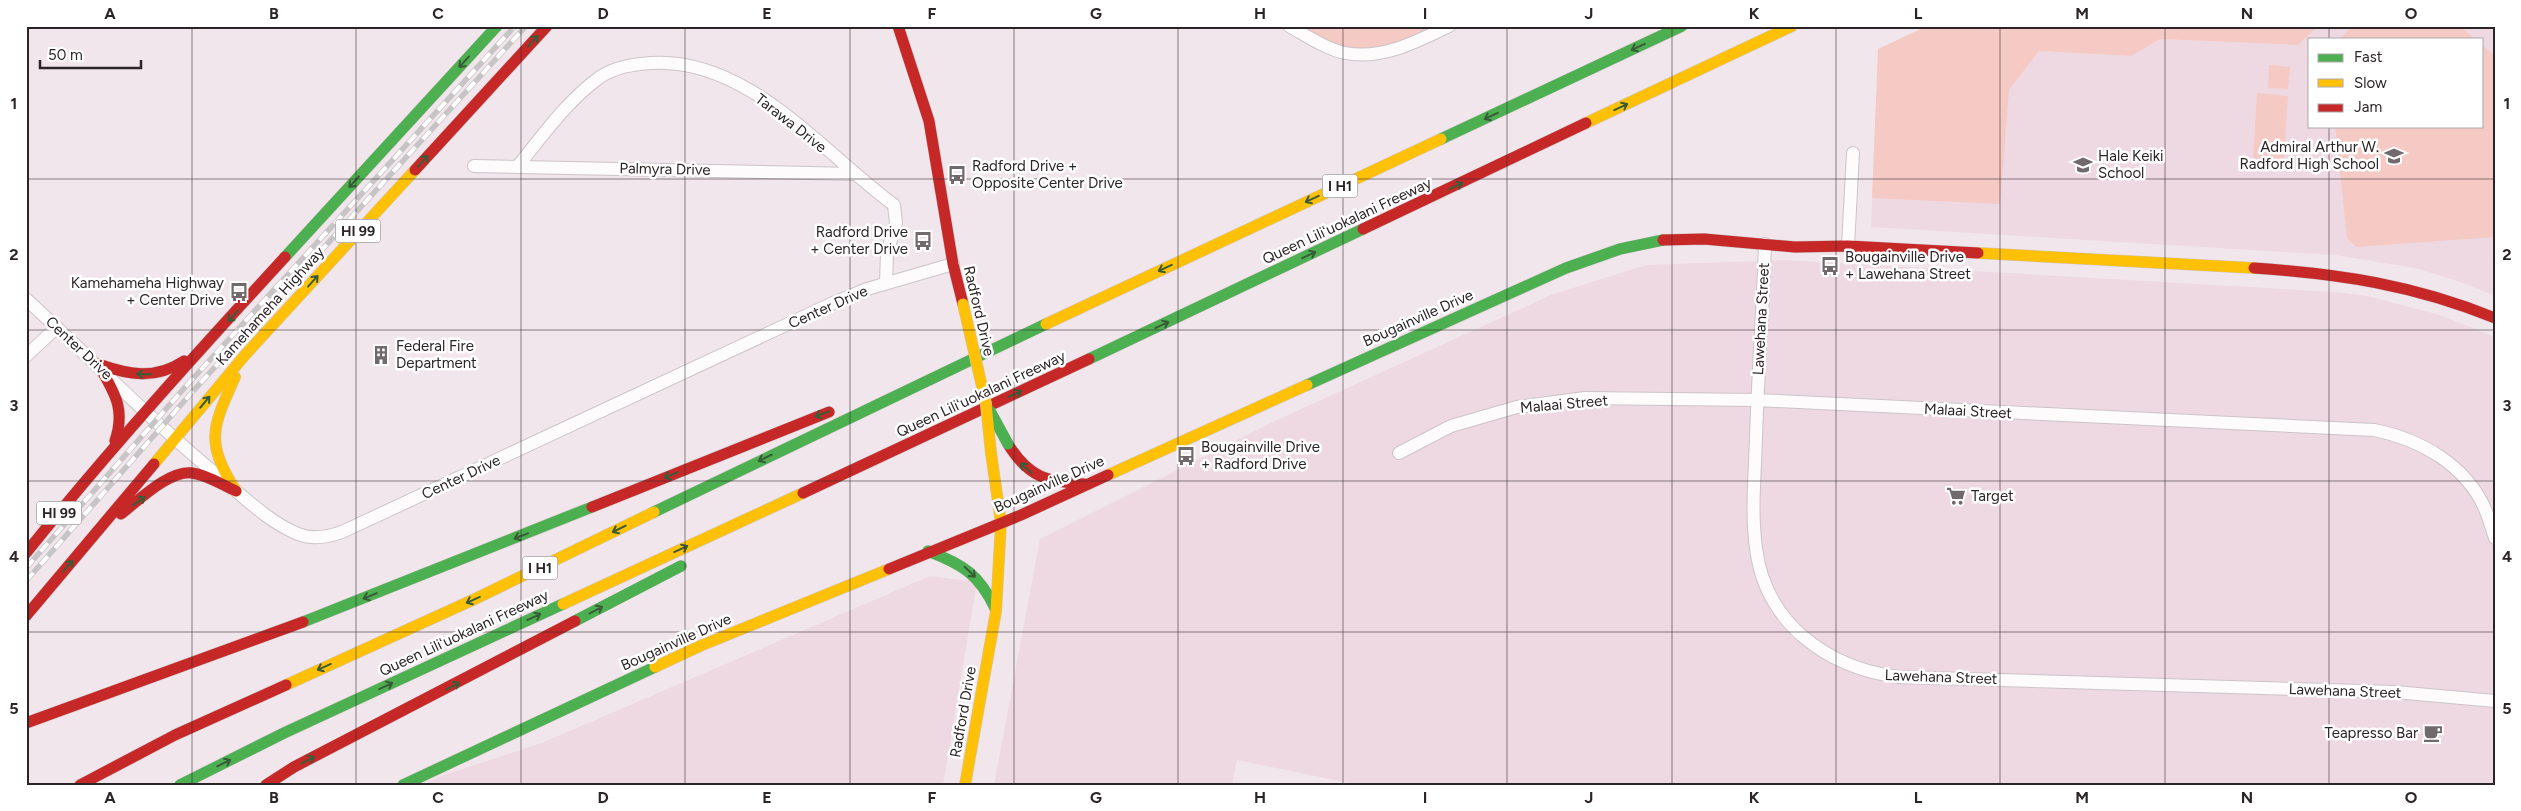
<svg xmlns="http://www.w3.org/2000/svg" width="2521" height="811" font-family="Figtree,sans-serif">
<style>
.built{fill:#eed9e2;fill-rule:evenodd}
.green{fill:#f5c9c4}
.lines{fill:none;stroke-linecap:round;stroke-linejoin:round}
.street-casing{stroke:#cdc4c8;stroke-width:14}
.fast-casing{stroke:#cdc4c8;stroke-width:12}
.slow-casing{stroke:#cdc4c8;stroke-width:12}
.jam-casing{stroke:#cdc4c8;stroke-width:12}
.street{stroke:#fdfbfc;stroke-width:12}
.fast{stroke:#4caf50;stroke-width:11}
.slow{stroke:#ffc107;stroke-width:11}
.jam{stroke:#c62828;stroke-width:11}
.rail-casing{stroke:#c7c4c6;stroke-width:5.5}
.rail{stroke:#fff;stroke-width:4;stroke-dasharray:11;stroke-linecap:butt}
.fast-bridge-casing{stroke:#cdc4c8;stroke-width:12;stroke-linecap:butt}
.slow-bridge-casing{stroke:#cdc4c8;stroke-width:12;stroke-linecap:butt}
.fast-bridge{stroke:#4caf50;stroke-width:11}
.slow-bridge{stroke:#ffc107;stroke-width:11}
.oneway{stroke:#395c38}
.grid{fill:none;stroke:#2c2528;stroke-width:1;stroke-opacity:0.55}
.labels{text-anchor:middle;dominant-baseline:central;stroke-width:5;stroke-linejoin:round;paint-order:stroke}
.shield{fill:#fff;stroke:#6b6668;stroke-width:1}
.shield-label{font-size:14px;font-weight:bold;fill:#2c2528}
.street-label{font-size:15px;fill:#2c2528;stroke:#fff}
.poi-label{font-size:15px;fill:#2c2528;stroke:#fff;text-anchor:start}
.neatline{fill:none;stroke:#2c2528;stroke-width:2}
.grid-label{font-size:16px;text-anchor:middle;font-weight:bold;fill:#2c2528}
</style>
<rect width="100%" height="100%" fill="#f1e6eb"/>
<!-- built -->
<path class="built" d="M2318,26H2495V296L2455,280L2415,268L2335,255L1871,227L1875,142L2009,90L2039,51L2131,56L2160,39L2298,45ZM2310,39H2482V126H2310Z
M1785,260L2334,292L2367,296L2440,315L2495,337V785H1359L1237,760L1232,785H994L1040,539L1277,420L1551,295L1646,265Z
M930,576L977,582L943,785H423L438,777L544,742Z"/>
<!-- green -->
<path class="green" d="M1290,26H1449L1359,54Z
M1927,26H2318L2298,45L2160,39L2131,56L2039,51L2009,90L2000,204L1872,198L1878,49Z
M2352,26H2460L2475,39H2340Z
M2482,45L2495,56V237L2356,247L2347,238L2335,126H2482Z
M2269,65L2290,67L2288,89L2268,88Z
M2257,93L2288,96L2284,160L2253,158Z"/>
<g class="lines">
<!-- street casing -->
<g class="street-casing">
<path id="street" d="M1289,26C1307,36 1326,49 1345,53C1382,60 1416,42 1449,26
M474,166L855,174
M518,166C544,134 566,102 600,77C615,67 633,64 651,63C748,57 822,152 894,205L896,223L887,253L886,283
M1765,244C1763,308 1758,373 1756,437C1755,474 1751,512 1756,548C1765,623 1827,668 1899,677L2395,692L2495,701
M1848,246L1853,153
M26,299C92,359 153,423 222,479C246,499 269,522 298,534C313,540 328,537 342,532L833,303L867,289L953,264
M26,356L57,327
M1399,453L1451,426L1517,407L1585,398L1757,400L2374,430C2420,439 2466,465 2485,509C2489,518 2492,529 2495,538"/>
</g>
<!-- fast casing -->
<g class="fast-casing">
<path id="fast" d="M1441,139L1682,26
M285,257L497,26
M1089,359L1363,229
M1307,385L1566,268L1620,249L1663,240
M654,512L1046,324
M928,551C962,564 979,574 995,608
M575,621L681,566
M303,622L592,507
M180,785L284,733L563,604
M403,785L655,667"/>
</g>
<!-- slow casing -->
<g class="slow-casing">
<path id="slow" d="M1586,123L1792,26
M1978,253L2254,268
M1046,324L1441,139
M235,377C212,428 205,442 236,491
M154,464L245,355L415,170
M1108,475L1307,385
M563,604L803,493
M655,667L700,646L889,569
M286,685L477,598L654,512
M965,785L996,611L1001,523L991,453"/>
</g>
<!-- jam casing -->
<g class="jam-casing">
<path id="jam" d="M898,26L929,121L953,264L963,304
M415,170L547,26
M1363,229L1586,123
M1663,240L1704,239L1795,247L1848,246L1978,253
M2254,268C2341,274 2414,285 2495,318
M98,364C129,375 155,380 184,361
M98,364C114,392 126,408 115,441
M1008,444C1028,477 1047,482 1084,484
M803,493L1089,359
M592,507L829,412
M121,514C138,501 169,470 192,473C208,475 222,485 236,491
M26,553C108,451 196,354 285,257
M889,569L1021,515L1108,475
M26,616L154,464
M26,723L303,622
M80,785L175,735L286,685
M266,785L294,767L575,621"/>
</g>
<!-- street -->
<use href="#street" class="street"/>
<!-- fast -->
<use href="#fast" class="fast"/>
<!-- slow -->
<use href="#slow" class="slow"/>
<!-- jam -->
<use href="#jam" class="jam"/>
<!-- rail casing -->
<g class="rail-casing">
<path id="rail" d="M26,568L187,385L515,26
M26,581L194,390L526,26"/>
</g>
<!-- rail -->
<use href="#rail" class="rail"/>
<!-- fast-bridge casing -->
<g class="fast-bridge-casing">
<path id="fast-bridge" d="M990,411L1008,444"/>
</g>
<!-- slow-bridge casing -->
<g class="slow-bridge-casing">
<path id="slow-bridge" d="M963,304L986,404L991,453"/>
</g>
<!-- fast-bridge -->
<use href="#fast-bridge" class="fast-bridge"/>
<!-- slow-bridge -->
<use href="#slow-bridge" class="slow-bridge"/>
</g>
<!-- one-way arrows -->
<defs><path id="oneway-shaft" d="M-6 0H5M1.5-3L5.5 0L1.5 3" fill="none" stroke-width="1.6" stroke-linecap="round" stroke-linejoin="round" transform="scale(1.25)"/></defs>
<g class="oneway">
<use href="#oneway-shaft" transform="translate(533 41) rotate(-47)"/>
<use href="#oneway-shaft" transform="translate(1638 47) rotate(155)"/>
<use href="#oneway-shaft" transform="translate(464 62) rotate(132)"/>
<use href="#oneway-shaft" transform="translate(1621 107) rotate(-25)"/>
<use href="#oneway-shaft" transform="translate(1491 116) rotate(155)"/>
<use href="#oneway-shaft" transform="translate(423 161) rotate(-48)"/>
<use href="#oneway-shaft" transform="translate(354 182) rotate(132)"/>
<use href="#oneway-shaft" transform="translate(1456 186) rotate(-25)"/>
<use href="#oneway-shaft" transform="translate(1312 199) rotate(155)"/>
<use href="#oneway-shaft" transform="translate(1309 255) rotate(-25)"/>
<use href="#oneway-shaft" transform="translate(1165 268) rotate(155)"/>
<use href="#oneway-shaft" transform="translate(313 281) rotate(-48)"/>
<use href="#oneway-shaft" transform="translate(233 316) rotate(132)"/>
<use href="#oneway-shaft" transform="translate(1162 325) rotate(-25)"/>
<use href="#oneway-shaft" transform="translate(144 374) rotate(-179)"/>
<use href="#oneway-shaft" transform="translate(1015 394) rotate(-25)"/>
<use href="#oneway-shaft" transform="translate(205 402) rotate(-50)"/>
<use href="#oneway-shaft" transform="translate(822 414) rotate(159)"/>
<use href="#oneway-shaft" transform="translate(765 458) rotate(154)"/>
<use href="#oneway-shaft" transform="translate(1026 468) rotate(-139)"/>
<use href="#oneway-shaft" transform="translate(671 475) rotate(157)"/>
<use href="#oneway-shaft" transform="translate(139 501) rotate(-36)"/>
<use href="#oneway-shaft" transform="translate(619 529) rotate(154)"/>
<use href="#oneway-shaft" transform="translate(521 536) rotate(159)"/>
<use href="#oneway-shaft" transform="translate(681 549) rotate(-25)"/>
<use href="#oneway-shaft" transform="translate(68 566) rotate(-49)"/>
<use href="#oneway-shaft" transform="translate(970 572) rotate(44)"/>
<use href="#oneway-shaft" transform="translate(370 596) rotate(158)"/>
<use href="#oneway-shaft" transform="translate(473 600) rotate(156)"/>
<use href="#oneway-shaft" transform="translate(596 610) rotate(-28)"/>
<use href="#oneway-shaft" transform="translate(534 617) rotate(-25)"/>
<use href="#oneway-shaft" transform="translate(324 667) rotate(156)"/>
<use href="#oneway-shaft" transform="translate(386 686) rotate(-25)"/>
<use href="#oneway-shaft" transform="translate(453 686) rotate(-28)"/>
<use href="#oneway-shaft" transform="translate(308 760) rotate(-28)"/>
<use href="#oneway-shaft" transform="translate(224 763) rotate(-26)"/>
</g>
<!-- grid -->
<path class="grid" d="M192,26V785M356,26V785M521,26V785M685,26V785M850,26V785M1014,26V785M1178,26V785M1343,26V785M1507,26V785M1672,26V785M1836,26V785M2000,26V785M2165,26V785M2329,26V39M2329,126V785M26,179H2495M26,330H2495M26,481H2495M26,632H2495"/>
<!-- icons -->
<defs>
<g id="school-bare" transform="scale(1.5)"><path d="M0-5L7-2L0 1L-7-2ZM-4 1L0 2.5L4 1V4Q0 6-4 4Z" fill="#71696c" stroke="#fff" stroke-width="2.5" paint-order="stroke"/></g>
<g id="bus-bare" transform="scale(1.5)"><path d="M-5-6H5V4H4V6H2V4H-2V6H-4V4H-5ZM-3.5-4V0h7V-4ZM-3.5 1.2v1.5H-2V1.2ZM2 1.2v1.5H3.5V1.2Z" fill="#71696c" stroke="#fff" stroke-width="2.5" paint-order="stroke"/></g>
<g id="building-bare" transform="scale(1.5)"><path d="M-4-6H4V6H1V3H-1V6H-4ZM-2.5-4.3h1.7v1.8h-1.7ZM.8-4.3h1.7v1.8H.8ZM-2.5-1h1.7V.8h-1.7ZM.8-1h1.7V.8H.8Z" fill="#71696c" stroke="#fff" stroke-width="2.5" paint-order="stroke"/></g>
<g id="supermarket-bare" transform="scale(1.5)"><path d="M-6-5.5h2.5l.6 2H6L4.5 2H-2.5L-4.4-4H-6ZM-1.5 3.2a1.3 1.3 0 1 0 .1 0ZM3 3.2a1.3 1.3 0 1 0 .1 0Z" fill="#71696c" stroke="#fff" stroke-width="2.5" paint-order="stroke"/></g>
<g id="cafe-bare" transform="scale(1.5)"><path d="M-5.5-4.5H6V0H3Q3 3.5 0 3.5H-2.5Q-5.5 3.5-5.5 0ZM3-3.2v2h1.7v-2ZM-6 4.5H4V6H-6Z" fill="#71696c" stroke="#fff" stroke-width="2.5" paint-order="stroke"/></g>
</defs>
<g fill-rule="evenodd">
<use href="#school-bare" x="2394" y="156"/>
<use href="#school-bare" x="2083" y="165"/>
<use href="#bus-bare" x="957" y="175"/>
<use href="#bus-bare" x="923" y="241"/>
<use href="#bus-bare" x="1830" y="266"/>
<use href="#bus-bare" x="239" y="292"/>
<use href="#building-bare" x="381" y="355"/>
<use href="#bus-bare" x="1186" y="456"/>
<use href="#supermarket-bare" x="1956" y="496"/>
<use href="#cafe-bare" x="2433" y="733"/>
</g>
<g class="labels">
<!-- shield labels -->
<g class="shield">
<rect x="1322.5" y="174.5" width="35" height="23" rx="4"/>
<rect x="335.5" y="219.5" width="45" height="23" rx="4"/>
<rect x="36.5" y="501.5" width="45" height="23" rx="4"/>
<rect x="522.5" y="556.5" width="35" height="23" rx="4"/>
</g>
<g class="shield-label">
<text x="1340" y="186">I H1</text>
<text x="358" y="231">HI 99</text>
<text x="59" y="513">HI 99</text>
<text x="540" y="568">I H1</text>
</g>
<!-- street labels -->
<g class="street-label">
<text transform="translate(791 123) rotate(38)">Tarawa Drive</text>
<text transform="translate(665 169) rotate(1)">Palmyra Drive</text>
<text transform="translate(1347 221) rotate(-25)">Queen Liliʻuokalani Freeway</text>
<text transform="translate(270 306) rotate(-48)">Kamehameha Highway</text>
<text transform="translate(828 307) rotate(-24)">Center Drive</text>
<text transform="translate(979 311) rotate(77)">Radford Drive</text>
<text transform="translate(1418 318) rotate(-24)">Bougainville Drive</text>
<text transform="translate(1761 319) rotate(-87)">Lawehana Street</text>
<text transform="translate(79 348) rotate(43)">Center Drive</text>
<text transform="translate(981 394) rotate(-25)">Queen Liliʻuokalani Freeway</text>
<text transform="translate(1564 404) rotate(-5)">Malaai Street</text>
<text transform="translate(1968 411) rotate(3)">Malaai Street</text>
<text transform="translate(461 477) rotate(-25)">Center Drive</text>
<text transform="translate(1049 484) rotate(-24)">Bougainville Drive</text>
<text transform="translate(464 633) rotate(-25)">Queen Liliʻuokalani Freeway</text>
<text transform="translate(676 642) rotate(-24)">Bougainville Drive</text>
<text transform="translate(1941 677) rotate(2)">Lawehana Street</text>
<text transform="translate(2345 691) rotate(2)">Lawehana Street</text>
<text transform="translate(963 712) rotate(-80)">Radford Drive</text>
</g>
<!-- poi labels -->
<g class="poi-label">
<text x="2379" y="147" text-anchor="end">Admiral Arthur W.<tspan x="2379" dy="17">Radford High School</tspan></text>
<text x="2098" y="156">Hale Keiki<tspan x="2098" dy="17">School</tspan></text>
<text x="972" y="166">Radford Drive +<tspan x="972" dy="17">Opposite Center Drive</tspan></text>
<text x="908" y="232" text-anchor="end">Radford Drive<tspan x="908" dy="17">+ Center Drive</tspan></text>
<text x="1845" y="257">Bougainville Drive<tspan x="1845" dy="17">+ Lawehana Street</tspan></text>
<text x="224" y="283" text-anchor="end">Kamehameha Highway<tspan x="224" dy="17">+ Center Drive</tspan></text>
<text x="396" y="346">Federal Fire<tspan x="396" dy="17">Department</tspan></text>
<text x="1201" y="447">Bougainville Drive<tspan x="1201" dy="17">+ Radford Drive</tspan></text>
<text x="1971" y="496">Target</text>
<text x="2418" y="733" text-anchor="end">Teapresso Bar</text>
</g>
</g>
<!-- border -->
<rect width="2521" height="811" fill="none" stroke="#ffffff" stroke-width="55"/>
<!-- legend -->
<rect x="2308" y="38" width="175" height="90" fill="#ffffff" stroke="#aba8a9"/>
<rect x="2318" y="54" width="25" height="8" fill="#4caf50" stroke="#aba8a9"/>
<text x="2354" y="62" font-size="15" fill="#2c2528">Fast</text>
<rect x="2318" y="79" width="25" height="8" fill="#ffc107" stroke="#aba8a9"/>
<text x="2354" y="88" font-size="15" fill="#2c2528">Slow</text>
<rect x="2318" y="104" width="25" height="8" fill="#c62828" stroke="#aba8a9"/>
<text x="2354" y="112" font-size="15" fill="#2c2528">Jam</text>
<!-- scale -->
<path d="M40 60v8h101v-8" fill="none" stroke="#2c2528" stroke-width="2.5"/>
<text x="48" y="60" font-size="15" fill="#2c2528" stroke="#ffffff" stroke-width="4" paint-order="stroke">50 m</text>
<rect x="28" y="28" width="2466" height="756" class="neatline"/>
<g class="grid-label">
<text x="110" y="19">A</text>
<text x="274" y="19">B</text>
<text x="438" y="19">C</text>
<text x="603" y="19">D</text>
<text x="767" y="19">E</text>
<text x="932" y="19">F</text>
<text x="1096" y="19">G</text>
<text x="1260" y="19">H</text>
<text x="1425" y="19">I</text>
<text x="1589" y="19">J</text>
<text x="1754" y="19">K</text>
<text x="1918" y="19">L</text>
<text x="2082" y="19">M</text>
<text x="2247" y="19">N</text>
<text x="2411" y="19">O</text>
<text x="14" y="109">1</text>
<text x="2507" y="109">1</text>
<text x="14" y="260">2</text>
<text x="2507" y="260">2</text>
<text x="14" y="411">3</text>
<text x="2507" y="411">3</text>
<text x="14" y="562">4</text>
<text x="2507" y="562">4</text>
<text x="14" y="714">5</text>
<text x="2507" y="714">5</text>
<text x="110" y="803">A</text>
<text x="274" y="803">B</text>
<text x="438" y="803">C</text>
<text x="603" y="803">D</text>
<text x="767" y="803">E</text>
<text x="932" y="803">F</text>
<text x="1096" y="803">G</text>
<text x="1260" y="803">H</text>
<text x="1425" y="803">I</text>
<text x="1589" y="803">J</text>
<text x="1754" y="803">K</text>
<text x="1918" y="803">L</text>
<text x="2082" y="803">M</text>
<text x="2247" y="803">N</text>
<text x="2411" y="803">O</text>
</g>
</svg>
